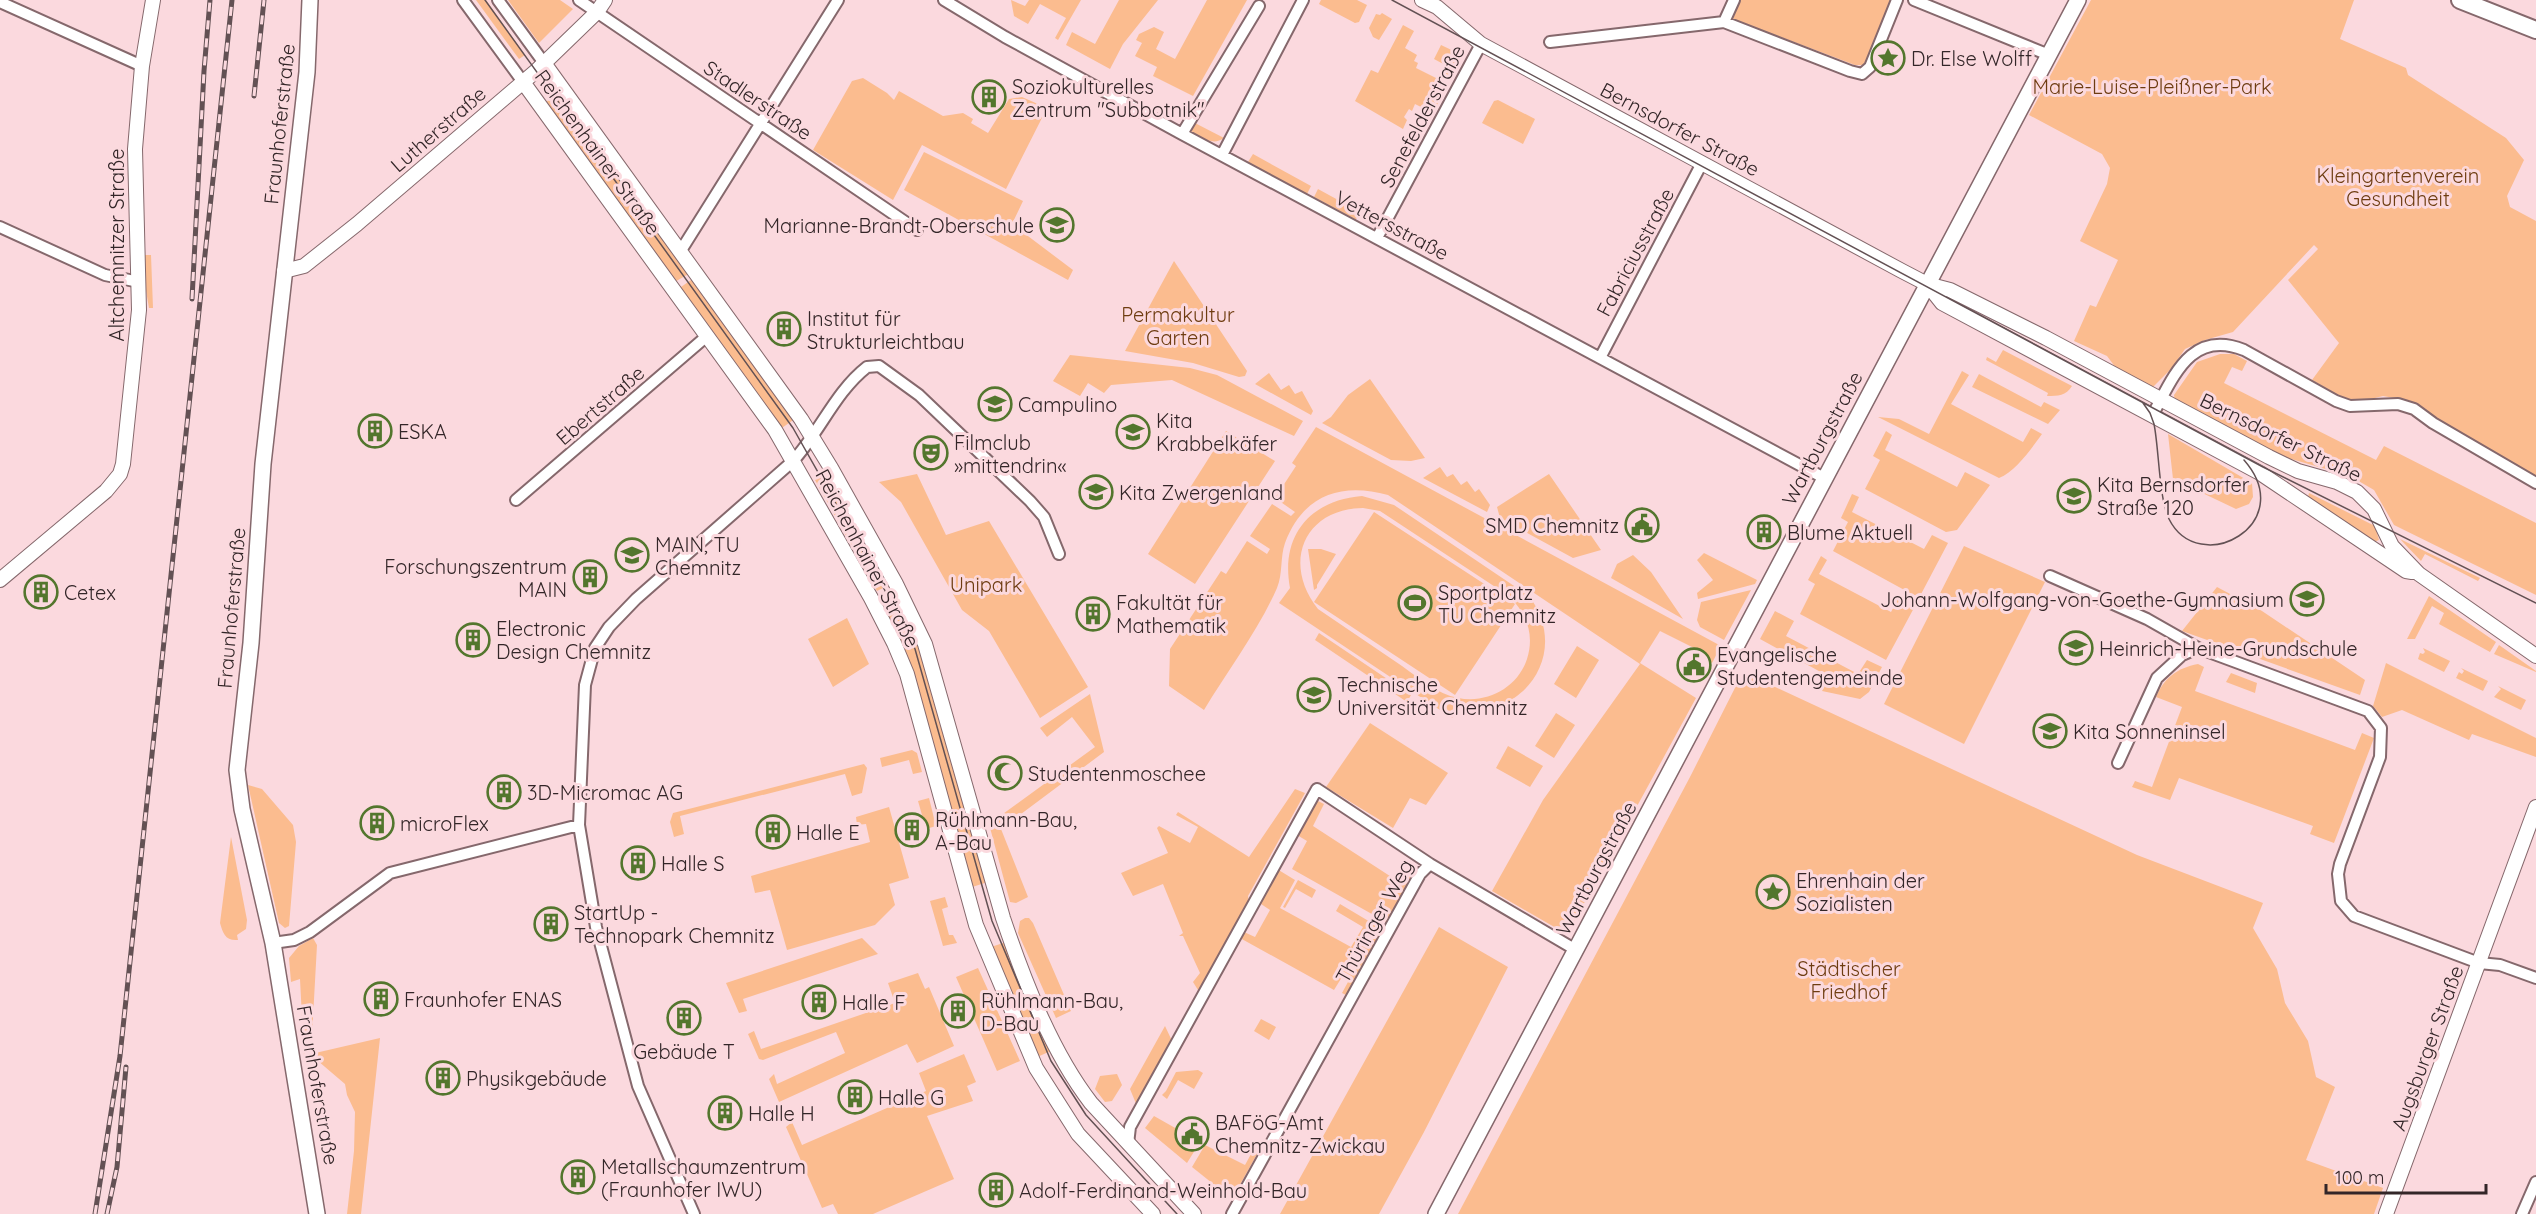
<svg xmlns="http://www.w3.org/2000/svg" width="2536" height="1214" font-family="Quicksand,sans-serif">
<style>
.green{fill:#fbbc8f;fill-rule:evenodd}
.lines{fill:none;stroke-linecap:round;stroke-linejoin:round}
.minor-casing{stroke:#85686c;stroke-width:14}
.tertiary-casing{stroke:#85686c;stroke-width:16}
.secondary-casing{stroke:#85686c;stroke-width:18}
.primary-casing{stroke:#85686c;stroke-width:20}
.minor{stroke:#fff;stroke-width:10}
.tertiary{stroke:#fff;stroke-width:14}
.secondary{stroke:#fff;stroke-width:15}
.primary{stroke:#fff;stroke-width:16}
.tram{stroke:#635154;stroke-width:1.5}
.rail-casing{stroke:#635154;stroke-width:5}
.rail{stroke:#fbd9de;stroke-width:3;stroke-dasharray:9;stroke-linecap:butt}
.labels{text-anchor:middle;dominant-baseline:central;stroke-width:6;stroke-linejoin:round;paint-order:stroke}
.poi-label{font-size:20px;fill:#332628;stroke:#fbd9de;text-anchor:start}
.park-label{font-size:20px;fill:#6e3c10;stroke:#fbd9de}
.street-label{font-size:20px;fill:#332628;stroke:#fbd9de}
</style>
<rect width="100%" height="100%" fill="#fbd9de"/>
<!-- green -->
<path class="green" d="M476,0H486L525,55L519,59Z
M508,0H560L573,9L539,43Z
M1011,0L1025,6L1029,0H1081L1058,40L1055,38L1066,18L1040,4L1028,24L1014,16Z
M1119,0H1158L1123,44L1110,69L1066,45L1072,32L1095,44Z
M1207,0H1247L1193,96L1153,76L1157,67L1135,56L1142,43L1136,40L1139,34L1154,27L1164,32L1156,49L1175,59Z
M1321,0H1357L1367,5L1359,22L1355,23L1319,4Z
M1740,0H1892L1868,60L1863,65H1855L1733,19Z
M2091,0H2354L2340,39L2406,68L2408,75L2506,138L2524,160L2507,196L2510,207L2536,221V482L2411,401L2383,396L2358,402L2338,395L2312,380L2339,343L2288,280L2318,249L2314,245L2233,332L2205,340L2185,349L2171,369L2153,387L2116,368L2107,356L2074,341L2090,305L2096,307L2118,260L2080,241L2107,184L2110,168L2102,154L2029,115Z
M1382,13L1392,19L1379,40L1373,37L1369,28L1376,14L1380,15Z
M1403,25L1414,31L1405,48L1417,55L1414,61L1418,63L1416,68L1448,84L1433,113L1415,104L1412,111L1409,109L1404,117L1407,120L1403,129L1355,101L1371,70L1378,73Z
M1441,45L1462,55L1452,79L1445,75L1449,67L1434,59Z
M863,78L887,93L894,100L899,91L943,116L963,113L973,119L971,123L988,133L1009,99L1022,97L1047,108L1006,189L922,145L893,200L813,150L852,81Z
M556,95L589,142L607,157L690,273L673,283L543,104Z
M1498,100L1535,119L1523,144L1482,123L1494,101Z
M1193,122L1224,138C1212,147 1200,136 1189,130Z
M924,152L1023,201L1012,224L1073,270L1068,280L904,190Z
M1253,154L1311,186L1307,194L1248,162Z
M1318,189L1360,212L1354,223L1353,218L1314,197Z
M144,255H151L153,308H149L144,279Z
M1174,261L1247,371L1245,376L1239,377L1193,363L1125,351Z
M694,278L796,418L779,430L678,289Z
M2003,350L2072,386C2066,396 2058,396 2047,396L2048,393L1986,360L1987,357L1996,362Z
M2220,354H2234L2247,361L2242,371L2232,367L2224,383L2376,460L2384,446L2536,523V595L2394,525L2374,490L2350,476L2281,456L2175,401L2174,395L2197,362Z
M1070,355L1190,368L1217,375L1303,421L1294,436L1172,380L1111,385L1104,393L1088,383L1080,396L1053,381Z
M1962,371L1969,375L1951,404L2023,442L2031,428L2042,434C2031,449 2016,471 1999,478L1878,417L1899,419L1929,434Z
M1269,373L1281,390L1289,385L1295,394L1302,391L1313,411L1311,415L1255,384Z
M1979,374L2041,407L2044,402L2060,410L2048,424L1972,387Z
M1370,379L1425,458L1411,461L1391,460L1322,423L1331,417L1348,395Z
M1316,427L1721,646L1712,663L1692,652L1694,648L1660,631L1640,663L1696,698L1569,931L1563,932L1492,891L1543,800L1640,664L1388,495C1341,482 1303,495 1285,543C1280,557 1283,574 1277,588C1258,631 1228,670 1204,710L1169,686L1170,649L1221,571L1226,574L1247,541L1267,554L1270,549L1250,536L1272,504L1291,516L1295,512L1275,498L1296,466L1292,463Z
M1226,431L1275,461L1195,584L1148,554Z
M1886,431L1892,435L1885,450L1957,487L1965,472L1990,485L1957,530L1946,532L1865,489L1880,460L1873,456Z
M2168,434L2252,483L2253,497L2249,504L2236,509L2173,479Z
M1440,467L1447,477L1453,474L1461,485L1467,481L1475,492L1479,489L1490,505L1487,512L1423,478Z
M917,474L946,535L989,521L1088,687L1040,718L989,631L962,610L901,502L879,482Z
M1549,474L1601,550L1573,558L1500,518L1497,507Z
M823,475L885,587L877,591L815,480Z
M2309,493L2375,526L2379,540L2374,542L2308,497Z
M1852,494L1859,497L1852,512L1924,549L1932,535L1948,543L1919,598L1833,551L1848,522L1841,518Z
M1362,496L1394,505L1529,596C1571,652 1525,719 1458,711L1452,718L1279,603L1290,588C1280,535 1311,500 1362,496ZM1363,508L1380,511L1509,596C1526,613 1535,634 1527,659C1518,687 1488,704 1458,698C1437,694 1419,678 1402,666C1374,647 1346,628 1318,609C1282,564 1303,509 1363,508Z
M1374,512L1515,604L1455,695L1314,602Z
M2400,539L2480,578L2478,581L2425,554L2421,561Z
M1964,546L2045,582L1964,744L1884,704Z
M1308,549H1321L1336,554L1317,585V588L1314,590Z
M1704,553L1757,580L1755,584L1698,599L1697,593L1713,580L1697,560Z
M1633,555L1651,572L1683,619L1611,578L1617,564Z
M1821,556L1827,560L1819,574L1891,612L1899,597L1915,606L1886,660L1800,614L1815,584L1808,580Z
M2217,587L2262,611L2365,680L2360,695L2182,631Z
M894,590L918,639L988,882L969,888L945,799L875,600Z
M1751,590L1724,640L1700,627L1697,620L1701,602Z
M2429,596L2496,642L2490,652L2439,624L2444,613L2432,606L2415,639H2407Z
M1775,611L1794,621L1786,636L1858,674L1867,660L1882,667L1869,692L1860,699L1822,691L1828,676L1760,639Z
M847,618L869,664L833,687L808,639Z
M1319,633L1411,695L1407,702L1315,640Z
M2499,645L2536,671V672L2494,654Z
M1577,646L1599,660L1576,698L1554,684Z
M2423,648L2450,661L2444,672L2418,659L2420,653L2423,654L2425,652Z
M2386,663L2536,738V757L2472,734L2469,740L2402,710L2382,717L2373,706Z
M2198,664L2204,667L2195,691L2355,750L2362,733L2374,738L2334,843L2310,834L2313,826L2179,778L2170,800L2132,787L2135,781L2152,787L2182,707L2156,697C2164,678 2177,668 2198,664Z
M2461,668L2488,681L2483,691L2456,678L2459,672L2462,674L2464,671Z
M1743,672L2137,855L2263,903L2253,928L2277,969L2285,1003L2308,1041L2316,1077L2335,1087L2306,1160L2383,1188L2374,1214H1458L1690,777Z
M2231,673L2257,683L2255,693L2226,682Z
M2498,686L2526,700L2521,710L2494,697L2501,689Z
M1090,694L1104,752L1001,829L1028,897L1016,903L1010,902L989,824L1095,747L1072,717L1047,737L1040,728Z
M1556,713L1575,725L1554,758L1535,746Z
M1370,723L1448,773L1426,805L1410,798L1393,828L1326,787Z
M1508,746L1543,766L1530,787L1496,768Z
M912,750L917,753L922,772L913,774L909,760L882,767L880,758Z
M864,764L867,768L862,793L852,796L845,774L680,816L684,834L674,837L670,822L673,813Z
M248,785L262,789L293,825L296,842L289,926L285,928L279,923Z
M1295,789L1305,793L1248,896L1249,902L1201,990H1198L1193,982L1200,973L1183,936H1179L1183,933L1163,884L1133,896L1121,873L1168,853L1157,828L1159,826L1190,843L1198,827L1176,815L1178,812L1249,857Z
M929,798L936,826L926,829L918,801Z
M1316,800L1324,804L1313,826L1396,880L1402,871L1412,877L1386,922L1292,869L1307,841L1297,835Z
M889,807L909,878L889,884L895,905L875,925L787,950L770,890L755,893L751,876L870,842L866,824L857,825L856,817Z
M231,837L247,920L246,929L237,935L238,940C225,941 223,933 220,923Z
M1277,869L1295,880L1280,908L1351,947L1363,927L1336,911L1340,904L1382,929L1346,995L1342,993L1348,982L1342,977L1334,990L1240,938L1244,932L1255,937L1270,910L1258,902Z
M1298,880L1316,890L1312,898L1296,889L1285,908L1283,907Z
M945,897L948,907L942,909L949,935H953L957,943L943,946L930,901Z
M1025,918H1029L1033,923L1071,1011L1056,1018L1018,933L1020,921Z
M1439,927L1508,967L1424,1132L1379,1214H1280Z
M313,938L317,945L311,1054L380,1038L361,1214H347L354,1151L355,1112L347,1095L345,1084L311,1055L304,1056L300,979L291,982L289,958L299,946Z
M862,938L878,954L743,999L747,1011L739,1013L726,983Z
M1006,942L1053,1050L1035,1058L988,948Z
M978,968L1020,1061L997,1071L956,977Z
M918,973L925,989L929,987L954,1046L917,1063L907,1044L779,1102L769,1079L774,1074L777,1084L845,1053L836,1032L763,1060L759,1059L748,1034L754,1031L761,1049L895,1003L888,983Z
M1261,1019L1276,1027L1269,1040L1254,1031Z
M1165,1026L1173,1043L1137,1106L1130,1089Z
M964,1054L976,1082L967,1086L973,1101L927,1116L954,1179L873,1214H838L833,1204L822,1208L786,1127L792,1122L802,1145L926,1091L919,1073Z
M1198,1070L1203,1073L1194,1089L1178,1080L1167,1099L1162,1095L1166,1091L1176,1072Z
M1117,1074L1122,1085L1112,1101L1105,1102L1095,1089L1100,1076Z
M1154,1116L1200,1142L1187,1163L1145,1128Z
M1205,1145L1245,1165L1256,1145L1261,1147L1232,1199L1192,1167Z"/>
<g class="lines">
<!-- minor casing -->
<g class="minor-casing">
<path id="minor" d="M463,0L523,82
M498,0L544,63
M579,0L917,230
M944,0L1005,37L1182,134L1824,478
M1914,0L2049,55
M0,2L142,66
M1724,22L1734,0
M1550,42L1724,22L1850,71L1862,74L1870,67L1897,0
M1182,134L1259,6
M1222,155L1303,0
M0,227L105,275L139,282
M1377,238L1481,44
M680,252L838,0
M1600,358L1702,163
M2153,414C2174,376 2191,329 2244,350L2336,401L2350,406L2398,404L2414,409L2433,423L2536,483
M516,500L707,336
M2050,576L2147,619L2198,648
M2118,763L2157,678L2182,655L2198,648L2368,711L2381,728L2380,757L2340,864L2338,874L2341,901L2354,916L2479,963L2500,965L2536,978
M273,943L294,940L310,932L390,873L579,825
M1128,1144L1130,1127L1317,789L1430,864L1576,950
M694,1214L638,1086L596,927L579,825L585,685L595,648L609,627L636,599L793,461C820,432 835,392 867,367L879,366L919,395L1030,501L1044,517L1059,554
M1232,1214L1420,874L1430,864
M2522,1214L2536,1182"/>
</g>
<!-- tertiary casing -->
<g class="tertiary-casing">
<path id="tertiary" d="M1422,0L1437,7L1481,44L1902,271L1927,284L1950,290L2046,338L2269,457L2298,471L2337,482L2357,492L2374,509L2392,546L2419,574L2536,656
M544,63L801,419L831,468L896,584L925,644L1003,918C1024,980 1051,1051 1091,1103L1194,1214
M523,82L775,430L871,598L894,643L907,674L976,925L1036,1068L1078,1134L1153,1214
M284,271L304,266L357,224L536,71L597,12L605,0
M1927,284L1942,303L2260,473L2406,571L2412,572
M0,580L106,491L120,474L123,464L139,310L135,149L142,66L153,0
M2386,1214L2536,807"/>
</g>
<!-- secondary casing -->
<g class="secondary-casing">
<path id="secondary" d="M310,0L307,72L263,464L251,643L237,770L242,809L273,943L317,1214
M1436,1214L2078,0"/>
</g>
<!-- primary casing -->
<g class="primary-casing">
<path id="primary" d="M2460,0L2536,30"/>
</g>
<!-- minor -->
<use href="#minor" class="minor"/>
<!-- tertiary -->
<use href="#tertiary" class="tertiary"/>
<!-- secondary -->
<use href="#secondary" class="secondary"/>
<!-- primary -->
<use href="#primary" class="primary"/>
<!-- tram -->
<path class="tram" d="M485,0L793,428L892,603L915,649L992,921L1051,1061L1086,1115L1177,1214
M1392,0L2263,467L2536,603
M2143,403L2150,413L2154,424C2159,448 2159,500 2169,519C2199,579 2300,524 2244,460"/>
<!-- rail casing -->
<g class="rail-casing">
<path id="rail" d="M254,96L264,0
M192,299L204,71L210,0
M95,1214L120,1056L232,0
M107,1214L117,1167L126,1067"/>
</g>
<!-- rail -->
<use href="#rail" class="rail"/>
</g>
<!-- icons -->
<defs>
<g id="sight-ring" transform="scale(1.725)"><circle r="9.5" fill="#fbd9de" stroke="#53762d" stroke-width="1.5"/><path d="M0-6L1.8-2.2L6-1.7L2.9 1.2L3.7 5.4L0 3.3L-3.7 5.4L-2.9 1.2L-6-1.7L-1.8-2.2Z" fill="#53762d"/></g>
<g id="building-ring" transform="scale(1.725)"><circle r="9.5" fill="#fbd9de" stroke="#53762d" stroke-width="1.5"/><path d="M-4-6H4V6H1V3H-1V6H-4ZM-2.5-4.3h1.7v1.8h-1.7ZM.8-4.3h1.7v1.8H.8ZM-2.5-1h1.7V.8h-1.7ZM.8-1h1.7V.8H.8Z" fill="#53762d"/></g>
<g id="school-ring" transform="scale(1.725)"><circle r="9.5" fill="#fbd9de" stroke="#53762d" stroke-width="1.5"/><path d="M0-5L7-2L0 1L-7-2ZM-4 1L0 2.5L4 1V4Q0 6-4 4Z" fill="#53762d"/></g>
<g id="theatre-ring" transform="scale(1.725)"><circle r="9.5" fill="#fbd9de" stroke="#53762d" stroke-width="1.5"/><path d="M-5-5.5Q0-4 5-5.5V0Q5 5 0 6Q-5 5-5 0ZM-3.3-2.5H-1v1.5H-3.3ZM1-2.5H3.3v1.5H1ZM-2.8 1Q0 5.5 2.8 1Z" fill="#53762d"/></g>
<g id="civic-ring" transform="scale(1.725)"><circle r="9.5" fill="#fbd9de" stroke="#53762d" stroke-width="1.5"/><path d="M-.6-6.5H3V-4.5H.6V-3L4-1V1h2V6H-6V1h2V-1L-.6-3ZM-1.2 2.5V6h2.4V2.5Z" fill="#53762d"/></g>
<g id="university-ring" transform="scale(1.725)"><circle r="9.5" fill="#fbd9de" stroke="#53762d" stroke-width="1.5"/><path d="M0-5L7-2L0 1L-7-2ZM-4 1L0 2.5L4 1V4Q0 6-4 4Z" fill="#53762d"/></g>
<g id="stadium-ring" transform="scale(1.725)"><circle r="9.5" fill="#fbd9de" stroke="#53762d" stroke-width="1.5"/><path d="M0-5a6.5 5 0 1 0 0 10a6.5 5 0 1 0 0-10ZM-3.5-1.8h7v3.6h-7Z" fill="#53762d"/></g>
<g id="mosque-ring" transform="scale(1.725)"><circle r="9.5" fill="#fbd9de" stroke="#53762d" stroke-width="1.5"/><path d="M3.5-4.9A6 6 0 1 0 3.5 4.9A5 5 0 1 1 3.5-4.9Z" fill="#53762d"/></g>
</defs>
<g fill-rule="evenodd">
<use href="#sight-ring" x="1888" y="58"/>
<use href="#building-ring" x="989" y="97"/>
<use href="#school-ring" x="1057" y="225"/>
<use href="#building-ring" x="784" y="329"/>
<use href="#school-ring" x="995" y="404"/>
<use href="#building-ring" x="375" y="431"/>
<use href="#school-ring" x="1133" y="432"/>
<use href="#theatre-ring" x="931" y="453"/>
<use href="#school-ring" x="1096" y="492"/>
<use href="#school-ring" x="2074" y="496"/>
<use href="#civic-ring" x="1642" y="525"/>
<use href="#building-ring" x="1764" y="532"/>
<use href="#university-ring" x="632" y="555"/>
<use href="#building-ring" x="590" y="577"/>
<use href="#building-ring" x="41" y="592"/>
<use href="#school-ring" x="2307" y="599"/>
<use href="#stadium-ring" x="1415" y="603"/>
<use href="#building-ring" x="1093" y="614"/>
<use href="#building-ring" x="473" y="640"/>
<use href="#school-ring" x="2076" y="648"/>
<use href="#civic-ring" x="1694" y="665"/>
<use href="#university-ring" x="1314" y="695"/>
<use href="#school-ring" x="2050" y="731"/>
<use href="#mosque-ring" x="1005" y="773"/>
<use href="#building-ring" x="504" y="792"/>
<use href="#building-ring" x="377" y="823"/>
<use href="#building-ring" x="912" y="830"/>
<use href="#building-ring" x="773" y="832"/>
<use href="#building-ring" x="638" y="863"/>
<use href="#sight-ring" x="1773" y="892"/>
<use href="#building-ring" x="551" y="924"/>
<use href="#building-ring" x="381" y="999"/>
<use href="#building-ring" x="819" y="1002"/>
<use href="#building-ring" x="958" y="1011"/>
<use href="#building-ring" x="684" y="1018"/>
<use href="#building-ring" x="443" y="1078"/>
<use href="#building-ring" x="855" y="1097"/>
<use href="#building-ring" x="725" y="1113"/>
<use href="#civic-ring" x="1192" y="1134"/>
<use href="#building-ring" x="578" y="1177"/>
<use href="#building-ring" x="996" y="1190"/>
</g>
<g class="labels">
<!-- poi labels -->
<g class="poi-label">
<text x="1911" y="58">Dr. Else Wolff</text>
<text x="1012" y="86">Soziokulturelles<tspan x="1012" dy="23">Zentrum "Subbotnik"</tspan></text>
<text x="1034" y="225" text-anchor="end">Marianne-Brandt-Oberschule</text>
<text x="807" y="318">Institut für<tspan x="807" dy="23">Strukturleichtbau</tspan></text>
<text x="1018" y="404">Campulino</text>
<text x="1156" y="420">Kita<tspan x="1156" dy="23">Krabbelkäfer</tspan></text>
<text x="398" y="431">ESKA</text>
<text x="954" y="442">Filmclub<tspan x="954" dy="23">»mittendrin«</tspan></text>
<text x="2097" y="484">Kita Bernsdorfer<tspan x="2097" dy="23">Straße 120</tspan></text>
<text x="1119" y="492">Kita Zwergenland</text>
<text x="1619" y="525" text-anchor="end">SMD Chemnitz</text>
<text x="1787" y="532">Blume Aktuell</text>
<text x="655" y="544">MAIN, TU<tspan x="655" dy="23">Chemnitz</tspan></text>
<text x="567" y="566" text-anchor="end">Forschungszentrum<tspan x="567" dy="23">MAIN</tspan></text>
<text x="64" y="592">Cetex</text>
<text x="1438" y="592">Sportplatz<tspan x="1438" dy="23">TU Chemnitz</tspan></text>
<text x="2284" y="599" text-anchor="end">Johann-Wolfgang-von-Goethe-Gymnasium</text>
<text x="1116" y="602">Fakultät für<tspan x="1116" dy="23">Mathematik</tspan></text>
<text x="496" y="628">Electronic<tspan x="496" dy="23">Design Chemnitz</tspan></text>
<text x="2099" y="648">Heinrich-Heine-Grundschule</text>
<text x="1717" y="654">Evangelische<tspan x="1717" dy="23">Studentengemeinde</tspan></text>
<text x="1337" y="684">Technische<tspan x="1337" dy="23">Universität Chemnitz</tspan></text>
<text x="2073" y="731">Kita Sonneninsel</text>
<text x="1028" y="773">Studentenmoschee</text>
<text x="527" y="792">3D-Micromac AG</text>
<text x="935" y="819">Rühlmann-Bau,<tspan x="935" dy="23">A-Bau</tspan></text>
<text x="400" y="823">microFlex</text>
<text x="796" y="832">Halle E</text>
<text x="661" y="863">Halle S</text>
<text x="1796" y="880">Ehrenhain der<tspan x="1796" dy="23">Sozialisten</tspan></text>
<text x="574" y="912">StartUp -<tspan x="574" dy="23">Technopark Chemnitz</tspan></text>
<text x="404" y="999">Fraunhofer ENAS</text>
<text x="981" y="1000">Rühlmann-Bau,<tspan x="981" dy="23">D-Bau</tspan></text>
<text x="842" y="1002">Halle F</text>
<text x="684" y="1051" text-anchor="middle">Gebäude T</text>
<text x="466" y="1078">Physikgebäude</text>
<text x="878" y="1097">Halle G</text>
<text x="748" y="1113">Halle H</text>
<text x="1215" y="1122">BAFöG-Amt<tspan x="1215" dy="23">Chemnitz-Zwickau</tspan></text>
<text x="601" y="1166">Metallschaumzentrum<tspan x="601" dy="23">(Fraunhofer IWU)</tspan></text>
<text x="1019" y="1190">Adolf-Ferdinand-Weinhold-Bau</text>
</g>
<!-- park labels -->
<g class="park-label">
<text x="2152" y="86">Marie-Luise-Pleißner-Park</text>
<text x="2398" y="175">Kleingartenverein<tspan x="2398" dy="23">Gesundheit</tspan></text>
<text x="1178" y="314">Permakultur<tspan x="1178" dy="23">Garten</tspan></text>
<text x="986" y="584">Unipark</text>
<text x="1849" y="968">Städtischer<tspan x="1849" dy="23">Friedhof</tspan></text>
</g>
<!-- street labels -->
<g class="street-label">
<text transform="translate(758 100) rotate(34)">Stadlerstraße</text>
<text transform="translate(1422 116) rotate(-62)">Senefelderstraße</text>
<text transform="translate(279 124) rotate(-84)">Fraunhoferstraße</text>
<text transform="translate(438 129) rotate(-41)">Lutherstraße</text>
<text transform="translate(1680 129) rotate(28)">Bernsdorfer Straße</text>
<text transform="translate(598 152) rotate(54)">Reichenhainer Straße</text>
<text transform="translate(1392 225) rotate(28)">Vettersstraße</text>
<text transform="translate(116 245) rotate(-90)">Altchemnitzer Straße</text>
<text transform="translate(1635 252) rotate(-62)">Fabriciusstraße</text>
<text transform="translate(600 405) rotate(-41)">Ebertstraße</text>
<text transform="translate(2281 437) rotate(26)">Bernsdorfer Straße</text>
<text transform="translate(1822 438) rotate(-62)">Wartburgstraße</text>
<text transform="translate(868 558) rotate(62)">Reichenhainer Straße</text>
<text transform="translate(231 608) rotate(-85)">Fraunhoferstraße</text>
<text transform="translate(1596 868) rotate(-62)">Wartburgstraße</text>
<text transform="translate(1374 921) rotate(-61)">Thüringer Weg</text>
<text transform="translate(2427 1048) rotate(-70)">Augsburger Straße</text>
<text transform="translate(318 1085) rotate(80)">Fraunhoferstraße</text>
</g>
</g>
<!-- scale -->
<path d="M2326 1184v9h160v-9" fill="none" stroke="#332628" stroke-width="3"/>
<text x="2335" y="1184" font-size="18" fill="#332628" stroke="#fbd9de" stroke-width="4.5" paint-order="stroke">100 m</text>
</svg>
